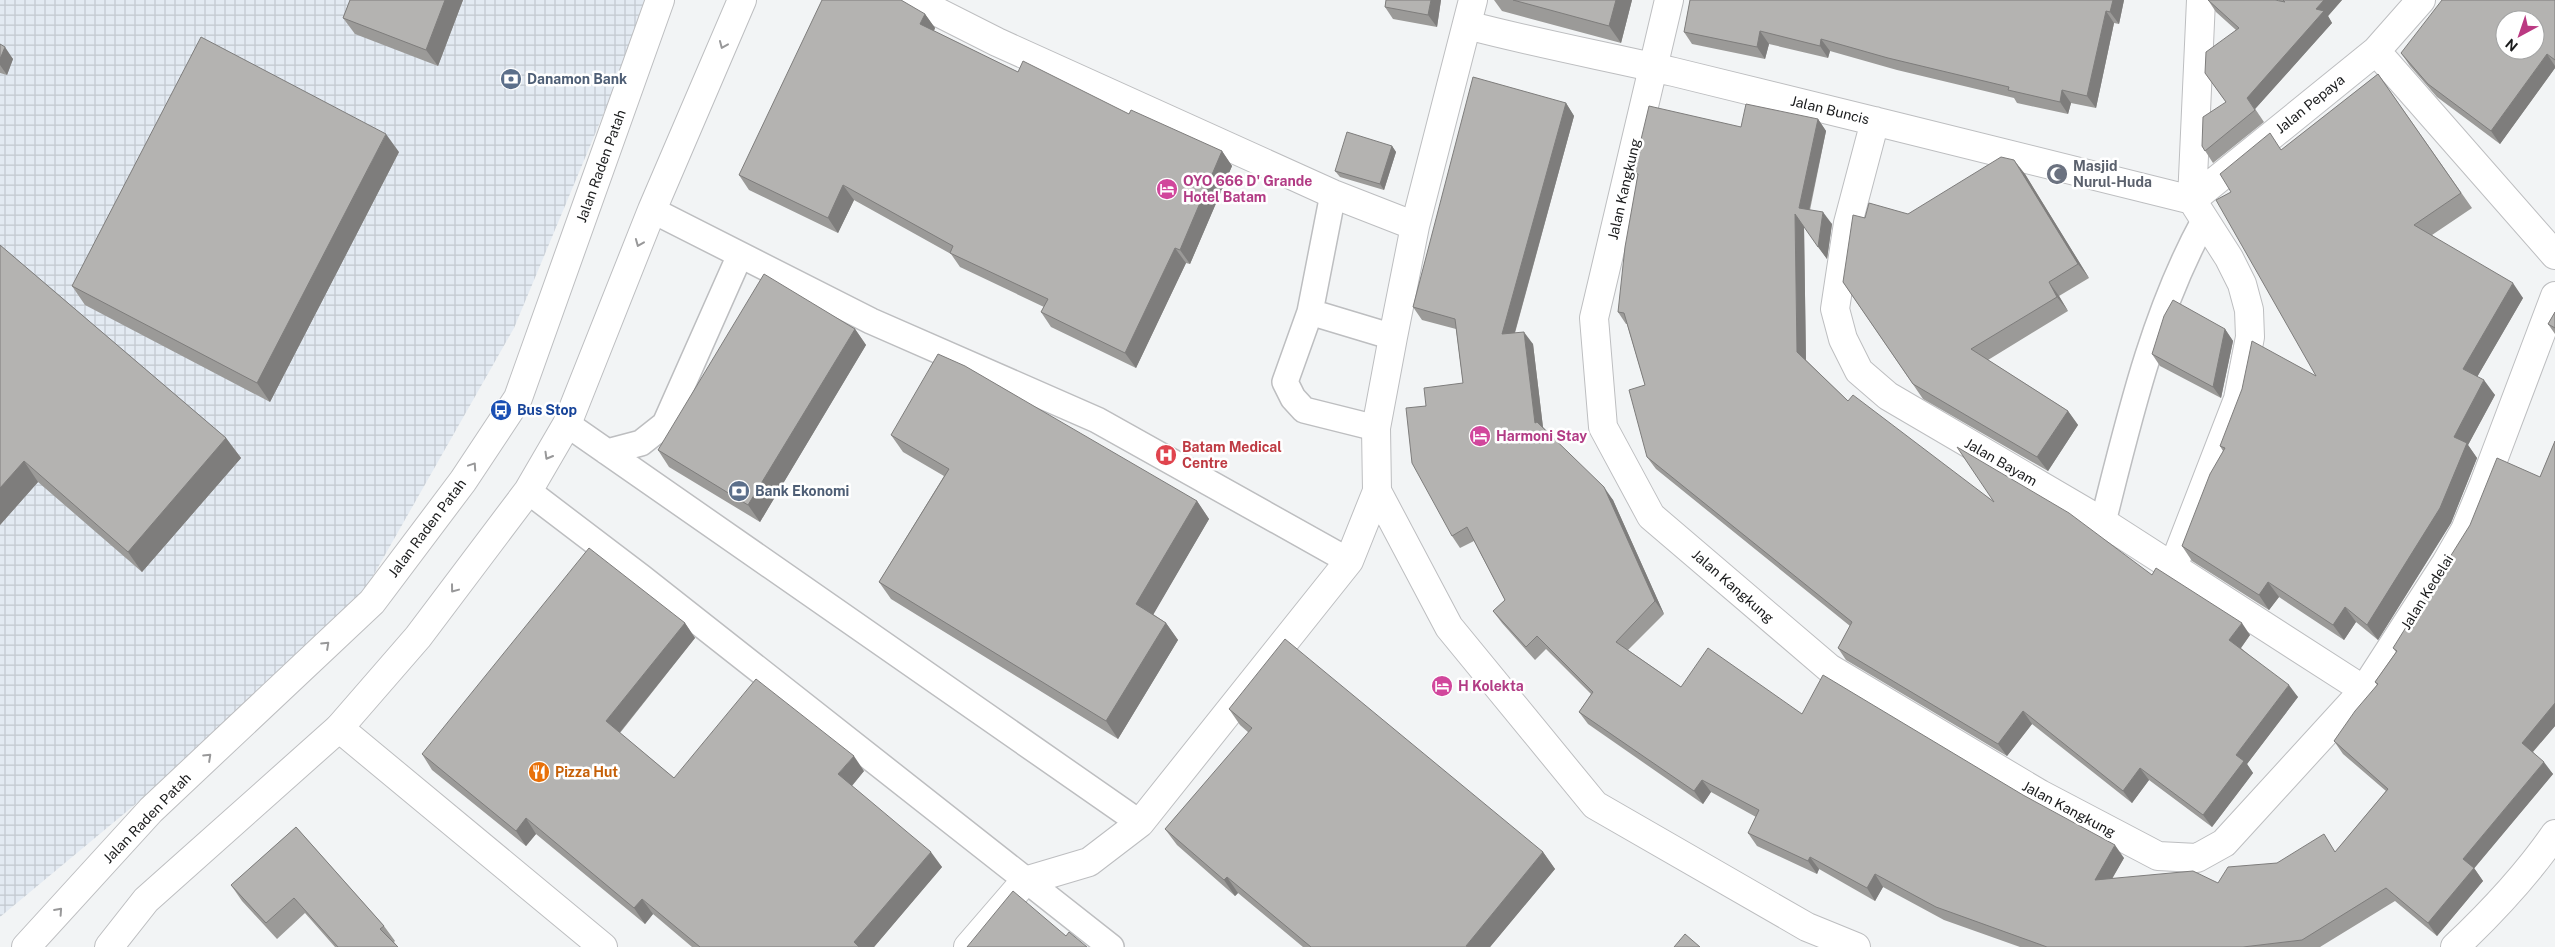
<svg xmlns="http://www.w3.org/2000/svg" width="2555" height="947" font-family="'Public Sans',sans-serif">
<style>
.industrial{fill:url(#industrial-grid)}
.lines{fill:none;stroke-linecap:round;stroke-linejoin:round}
.service-casing{stroke:#bdbec0;stroke-width:28}
.minor-casing{stroke:#bdbec0;stroke-width:30}
.secondary-casing{stroke:#bdbec0;stroke-width:30}
.service{stroke:#fff;stroke-width:25}
.minor{stroke:#fff;stroke-width:28}
.secondary{stroke:#fff;stroke-width:28}
.wall{fill:#9b9a98}
.shaded-wall{fill:#7e7d7c}
.building{fill:#b4b3b1;stroke:#7e7d7c;fill-rule:evenodd}
.oneway{stroke:#989899}
.labels{text-anchor:middle;dominant-baseline:central;stroke-width:5;stroke-linejoin:round;paint-order:stroke}
.service-label{font-size:14px;font-weight:bold;fill:#4e5e75;stroke:#fff;text-anchor:start}
.street-label{font-size:14px;fill:#1a1b1c;stroke:#fff}
.worship-label{font-size:14px;font-weight:bold;fill:#5b616d;stroke:#fff;text-anchor:start}
.hotel-label{font-size:14px;font-weight:bold;fill:#b23c85;stroke:#fff;text-anchor:start}
.transit-label{font-size:14px;font-weight:bold;fill:#164399;stroke:#fff;text-anchor:start}
.health-label{font-size:14px;font-weight:bold;fill:#be3a42;stroke:#fff;text-anchor:start}
.food-label{font-size:14px;font-weight:bold;fill:#c56008;stroke:#fff;text-anchor:start}
</style>
<defs>
<pattern id="industrial-grid" width="8" height="8" patternUnits="userSpaceOnUse" patternTransform="scale(1.25)"><rect width="8" height="8" fill="#e3eaf2"/><path d="M0 4h8M4 0v8" fill="none" stroke="#c2c8cf"/></pattern>
</defs>
<rect width="100%" height="100%" fill="#f2f4f5"/>
<!-- industrial -->
<path class="industrial" d="M0,0H651L514,328L340,634L0,917Z"/>
<g class="lines">
<!-- service casing -->
<g class="service-casing">
<path id="service" d="M1333,194L1310,312L1285,382L1293,398L1304,410L1376,428
M652,210L871,321L1097,420L1349,561
M1310,312L1393,337
M567,424L1140,823
M607,452L641,443L665,424L740,255
M528,491L641,577L1111,947
M2103,522C2129,419 2153,314 2204,221"/>
</g>
<!-- minor casing -->
<g class="minor-casing">
<path id="minor" d="M914,0L997,42L1333,194L1415,226
M1473,0L1415,226L1393,337L1376,428L1377,491L1449,627L1595,805L1807,927L1856,947
M1669,0L1594,318L1603,427L1651,516L1829,668L2040,794L2158,856L2197,858L2224,843L2364,690L2446,563L2465,530L2484,484L2555,296
M1467,25C1535,43 1605,56 1674,72C1847,114 2019,157 2192,200L2376,51L2421,0
M2376,51L2555,255
M1875,121L1848,223L1835,309L1843,339L1859,371L1888,396L2103,522L2364,690
M2173,567L2238,399L2250,337L2249,310L2242,284L2229,258L2192,200L2201,0
M339,728L603,947
M968,947L1025,881L1089,862L1140,823L1349,561L1377,491
M2455,947C2492,912 2526,876 2555,834"/>
</g>
<!-- secondary casing -->
<g class="secondary-casing">
<path id="secondary" d="M26,947L151,810L372,602L463,481L518,398L660,0
M109,947L146,900L339,728L418,637L528,491L567,424L652,210L742,0"/>
</g>
<!-- service -->
<use href="#service" class="service"/>
<!-- minor -->
<use href="#minor" class="minor"/>
<!-- secondary -->
<use href="#secondary" class="secondary"/>
</g>
<!-- wall -->
<path class="wall" d="M350,0H463L438,66L355,34L343,18Z
M1386,0H1441L1437,27L1393,19L1385,7Z
M1494,0H1632L1621,43L1502,11Z
M1690,0H2124L2119,24L2114,23L2096,108L2071,103L2068,114L2017,103L2014,98L1897,70L1830,51L1828,58L1769,44L1765,59L1692,44L1684,32Z
M2208,0L2279,1L2278,0H2342L2328,16L2332,23L2255,109L2264,122L2213,163L2202,146L2226,102L2205,73L2236,30L2216,12Z
M2555,0V68L2500,144L2437,97L2410,66L2401,53Z
M925,14L935,28L934,31L1018,72L1222,151L1232,166L1190,264L1186,263L1136,368L1051,327L1041,312L1044,307L960,267L951,254L854,200L838,233L749,190L739,175Z
M0,44L13,59L7,75L0,73Z
M2378,74L2472,208L2432,235L2523,298L2477,377L2495,395L2468,445L2477,458L2451,523L2378,640L2356,622L2344,640L2279,597L2269,610L2192,561L2182,546L2223,451L2220,446L2316,376L2231,192L2282,150Z
M1566,103L1574,116L1515,333L1533,344L1543,427L1613,500L1664,614L1628,650L1681,687L1802,714L2124,858L2112,878L2218,883L2277,863L2336,851L2386,791L2343,754L2334,741L2377,685L2375,682L2396,652L2393,648L2540,477L2555,441V726L2533,752L2553,774L2474,868L2483,881L2437,936L2395,901L2320,947H2020L1944,920L1883,887L1875,901L1819,869L1817,874L1757,846L1748,833L1756,817L1711,792L1703,804L1588,724L1579,712L1591,694L1546,649L1535,660L1502,623L1493,611L1505,600L1474,541L1460,548L1452,536L1426,406L1463,383L1456,329L1422,320L1413,307Z
M1818,119L1826,131L1810,210L1832,224L1827,259L1804,226L1806,360L1848,401L1994,502L2152,575L2250,635L2241,648L2298,697L2247,764L2253,773L2212,827L2149,780L2132,803L2032,724L2007,756L1846,660L1838,648L1850,626L1656,469L1647,457L1645,385L1627,324H1626L1618,312L1637,179L1633,173L1741,127Z
M1392,146L1396,152L1384,190L1340,177L1335,171Z
M399,152L270,402L85,305L72,286Z
M2025,174L2089,278L2059,296L2068,311L1988,360L2068,411L2078,425L2048,471L1923,399L1843,282L1865,218L1908,214Z
M0,245L226,438L241,458L142,572L38,482L0,525Z
M2555,312V334L2548,324Z
M855,329L866,345L760,522L669,467L658,450Z
M2225,329L2233,341L2221,398L2160,366L2152,354Z
M891,435L1197,501L1209,519L1153,614L1166,623L1178,640L1118,739L891,599L879,582L944,476L903,452Z
M685,623L695,638L620,733L674,778L864,771L852,786L942,867L874,947H692L653,914L645,924L536,834L526,846L432,770L422,754Z
M1229,709L1543,852L1555,869L1490,947H1303L1238,893L1235,896L1177,845L1165,829L1249,733L1240,725Z
M296,827L384,926L395,941L394,942L398,947H335L305,913L277,939L242,901L231,885Z"/>
<!-- shaded-wall -->
<path class="shaded-wall" d="M445,0H463L438,66L426,50Z
M1431,0H1441L1437,27L1428,15Z
M1616,0H1632L1621,43L1609,26Z
M2113,0H2124L2119,24L2110,12Z
M2324,0H2342L2328,16L2332,23L2255,109L2264,122L2247,98L2316,9Z
M2106,11L2114,23L2096,108L2087,96Z
M925,14L935,28L930,39L920,24Z
M1760,31L1769,44L1765,59L1757,47Z
M1821,39L1830,51L1828,58L1820,46Z
M5,47L13,59L7,75L0,65V59Z
M2547,54L2555,66V68L2500,144L2491,131Z
M2062,90L2071,103L2068,114L2060,102Z
M1566,103L1574,116L1511,346L1502,334Z
M1818,119L1826,131L1807,220L1799,208Z
M386,134L399,152L270,402L257,383Z
M1392,146L1396,152L1384,190L1380,184Z
M1222,151L1232,166L1190,264L1180,250Z
M2014,160L2025,174L2089,278L2078,264Z
M843,185L854,200L838,233L828,218Z
M1823,212L1832,224L1827,259L1818,247Z
M1795,214L1804,226L1806,364L1797,352Z
M1175,248L1186,263L1136,368L1125,353Z
M2049,282L2059,296L2068,311L2057,297Z
M2513,283L2523,298L2473,384L2463,369Z
M855,329L866,345L760,522L748,505Z
M2225,329L2233,341L2221,398L2213,387Z
M1524,332L1533,344L1544,436L1535,423Z
M2484,380L2495,395L2468,445L2477,458L2451,523L2378,640L2367,625L2454,437Z
M2068,411L2078,425L2048,471L2037,457Z
M226,438L241,458L142,572L128,552Z
M24,461L38,482L0,525V488Z
M1604,487L1613,500L1664,614L1655,601Z
M1197,501L1209,519L1149,622L1136,604Z
M2268,582L2279,597L2269,610L2259,595Z
M2345,607L2356,622L2344,640L2333,625Z
M685,623L695,638L616,737L606,721Z
M1166,623L1178,640L1118,739L1106,721Z
M2242,623L2250,635L2238,652L2229,640Z
M2289,685L2298,697L2247,764L2253,773L2212,827L2203,815L2236,755Z
M2555,703V726L2530,755L2522,743Z
M2023,711L2032,724L2007,756L1998,744Z
M854,756L864,771L849,789L838,774Z
M2544,762L2553,774L2472,871L2463,859Z
M2140,768L2149,780L2132,803L2123,791Z
M1702,780L1711,792L1703,804L1694,791Z
M526,818L536,834L526,846L516,831Z
M2115,845L2124,858L2104,893L2095,880Z
M931,852L942,867L874,947H857L854,942Z
M1543,852L1555,869L1490,947H1467L1466,946Z
M1810,857L1819,869L1817,874L1808,861Z
M2474,868L2483,881L2437,936L2428,923Z
M1875,874L1883,887L1875,901L1867,888Z
M1227,877L1238,893L1235,896L1224,880Z
M642,899L653,914L645,924L634,908Z"/>
<!-- building -->
<path class="building" d="M350,0H445L426,50L343,18Z
M822,0H901L925,14L920,24L1018,72L1023,61L1129,114L1131,110L1222,151L1180,250L1175,248L1125,353L1041,312L1048,299L950,253L953,246L843,185L828,218L739,175Z
M1386,0H1431L1428,15L1385,7Z
M1513,0H1616L1609,26Z
M1690,0H2113L2110,12L2106,11L2087,96L2062,90L2060,102L2008,90L2009,87L1888,58L1821,39L1820,46L1760,31L1757,47L1684,32Z
M2208,0H2275L2285,2L2283,0H2324L2316,9L2324,11L2247,98L2255,110L2205,151L2202,146L2203,117L2226,102L2205,73L2206,52L2239,28Z
M2442,0H2555V60L2547,54L2491,131L2428,84L2401,53ZM2505,20H2535V50H2505Z
M201,37L386,134L257,383L72,286Z
M0,44L5,47L0,59Z
M2378,74L2461,193L2414,225L2513,283L2463,369L2484,380L2454,437L2467,443L2440,508L2367,625L2345,607L2333,625L2268,582L2259,595L2182,546L2210,474L2225,448L2220,446L2242,389L2252,341L2316,376L2216,200L2231,192L2220,174L2270,133L2281,150Z
M1473,77L1566,103L1502,334L1524,332L1535,423L1537,422L1604,487L1655,601L1616,642L1681,687L1708,648L1802,714L1823,675L2023,795L2115,845L2095,880L2193,871L2218,883L2228,867L2277,863L2324,834L2335,852L2388,789L2334,741L2355,711L2378,684L2375,682L2397,651L2393,648L2470,525L2497,458L2540,477L2555,441V703L2522,743L2544,762L2463,859L2474,868L2428,923L2386,888L2302,940L2243,947H2047L1936,907L1875,874L1867,888L1810,857L1808,861L1748,833L1759,810L1702,780L1694,791L1579,712L1593,692L1537,636L1526,647L1493,611L1505,600L1467,527L1452,536L1412,463L1406,408L1426,406L1424,388L1463,383L1455,319L1413,307Z
M1746,104L1818,119L1799,208L1823,212L1818,247L1795,214L1797,352L1848,401L1853,395L1994,502L1957,447L2069,513L2152,575L2156,568L2242,623L2229,640L2289,685L2236,755L2244,761L2203,815L2140,768L2123,791L2023,711L1998,744L1838,648L1852,622L1647,457L1629,390L1645,385L1624,313L1618,312L1625,247L1638,174L1633,173L1649,106L1741,127Z
M1347,132L1392,146L1380,184L1335,171Z
M2001,157L2014,160L2078,264L2049,282L2057,297L1971,349L2068,411L2037,457L1913,384L1843,282L1853,215L1865,218L1869,203L1908,214Z
M0,245L226,438L128,552L24,461L0,488Z
M764,274L855,329L748,505L658,450Z
M2173,300L2225,329L2213,387L2152,354L2164,316Z
M2555,312V328L2548,324Z
M938,354L965,366L1197,501L1136,604L1166,623L1106,721L879,582L949,469L891,435Z
M589,548L685,623L606,721L674,778L756,679L854,756L838,774L931,852L854,942L859,947H700L642,899L634,908L526,818L516,831L422,754Z
M1285,639L1543,852L1466,946L1468,947H1311L1227,877L1224,880L1165,829L1252,728L1229,709Z
M296,827L384,926L380,929L398,947H338L294,898L266,923L231,885Z
M1013,891L1066,936L1069,932L1087,947H967Z
M1685,934L1700,947H1674Z"/>
<!-- one-way arrows -->
<defs><path id="oneway-chevron" d="M-2-3.5L2.5 0L-2 3.5" fill="none" stroke-width="1.6" stroke-linecap="round" stroke-linejoin="round" transform="scale(1.25)"/></defs>
<g class="oneway">
<use href="#oneway-chevron" transform="translate(723 45) rotate(113)"/>
<use href="#oneway-chevron" transform="translate(639 243) rotate(112)"/>
<use href="#oneway-chevron" transform="translate(548 456) rotate(120)"/>
<use href="#oneway-chevron" transform="translate(473 466) rotate(-56)"/>
<use href="#oneway-chevron" transform="translate(454 589) rotate(127)"/>
<use href="#oneway-chevron" transform="translate(326 645) rotate(-43)"/>
<use href="#oneway-chevron" transform="translate(208 757) rotate(-43)"/>
<use href="#oneway-chevron" transform="translate(59 911) rotate(-48)"/>
</g>
<!-- icons -->
<defs>
<g id="bank-disc" transform="scale(1.125)"><circle r="9.5" fill="#5c6f8a" stroke="#fff"/><path d="M-6-4H6V4H-6ZM0-2.3a2.3 2.3 0 1 0 0 4.6a2.3 2.3 0 1 0 0-4.6Z" fill="#fff"/></g>
<g id="mosque-disc" transform="scale(1.125)"><circle r="9.5" fill="#6b7280" stroke="#fff"/><path d="M3.5-4.9A6 6 0 1 0 3.5 4.9A5 5 0 1 1 3.5-4.9Z" fill="#fff"/></g>
<g id="hotel-disc" transform="scale(1.125)"><circle r="9.5" fill="#d1479c" stroke="#fff"/><path d="M-6-4.5h1.5V1H6V5H4.5V3h-9V5H-6ZM-4 0a1.8 1.8 0 1 1 3.6 0ZM.5 0V-2.5h3Q6-2.5 6 0Z" fill="#fff"/></g>
<g id="bus-disc" transform="scale(1.125)"><circle r="9.5" fill="#1a4fb4" stroke="#fff"/><path d="M-5-6H5V4H4V6H2V4H-2V6H-4V4H-5ZM-3.5-4V0h7V-4ZM-3.5 1.2v1.5H-2V1.2ZM2 1.2v1.5H3.5V1.2Z" fill="#fff"/></g>
<g id="hospital-disc" transform="scale(1.125)"><circle r="9.5" fill="#e0444e" stroke="#fff"/><path d="M-5-5h3v3.5h4V-5h3V5h-3V1.5h-4V5h-3Z" fill="#fff"/></g>
<g id="restaurant-disc" transform="scale(1.125)"><circle r="9.5" fill="#e8710a" stroke="#fff"/><path d="M-5-6h1v4h1v-4h1v4h1v-4h1v5L-1.5 .5V6h-2V.5L-5-1ZM5-6V6H3V1.5H1.5Q1.5-4 5-6Z" fill="#fff"/></g>
</defs>
<g fill-rule="evenodd">
<use href="#bank-disc" x="511" y="79"/>
<use href="#mosque-disc" x="2057" y="174"/>
<use href="#hotel-disc" x="1167" y="189"/>
<use href="#bus-disc" x="501" y="410"/>
<use href="#hotel-disc" x="1480" y="436"/>
<use href="#hospital-disc" x="1166" y="455"/>
<use href="#bank-disc" x="739" y="491"/>
<use href="#hotel-disc" x="1442" y="686"/>
<use href="#restaurant-disc" x="539" y="772"/>
</g>
<g class="labels">
<!-- service labels -->
<g class="service-label">
<text x="527" y="79">Danamon Bank</text>
<text x="755" y="491">Bank Ekonomi</text>
</g>
<!-- street labels -->
<g class="street-label">
<text transform="translate(2310 104) rotate(-39)">Jalan Pepaya</text>
<text transform="translate(1830 110) rotate(14)">Jalan Buncis</text>
<text transform="translate(601 166) rotate(-70)">Jalan Raden Patah</text>
<text transform="translate(1624 189) rotate(-77)">Jalan Kangkung</text>
<text transform="translate(2001 462) rotate(30)">Jalan Bayam</text>
<text transform="translate(427 528) rotate(-53)">Jalan Raden Patah</text>
<text transform="translate(1733 586) rotate(41)">Jalan Kangkung</text>
<text transform="translate(2427 592) rotate(-58)">Jalan Kedelai</text>
<text transform="translate(2069 809) rotate(28)">Jalan Kangkung</text>
<text transform="translate(147 818) rotate(-46)">Jalan Raden Patah</text>
</g>
<!-- worship labels -->
<g class="worship-label">
<text x="2073" y="166">Masjid<tspan x="2073" dy="16">Nurul-Huda</tspan></text>
</g>
<!-- hotel labels -->
<g class="hotel-label">
<text x="1183" y="181">OYO 666 D' Grande<tspan x="1183" dy="16">Hotel Batam</tspan></text>
<text x="1496" y="436">Harmoni Stay</text>
<text x="1458" y="686">H Kolekta</text>
</g>
<!-- transit labels -->
<g class="transit-label">
<text x="517" y="410">Bus Stop</text>
</g>
<!-- health labels -->
<g class="health-label">
<text x="1182" y="447">Batam Medical<tspan x="1182" dy="16">Centre</tspan></text>
</g>
<!-- food labels -->
<g class="food-label">
<text x="555" y="772">Pizza Hut</text>
</g>
</g>
<!-- north arrow -->
<g transform="translate(2520 35) rotate(220)"><circle r="24" fill="#ffffff" stroke="#a3a4a4"/>
<path d="M0-4L9 19L0 12L-9 19Z" fill="#bb3982"/>
<text y="-8" font-size="14" font-weight="bold" text-anchor="middle" fill="#1a1b1c">N</text>
</g>
</svg>
